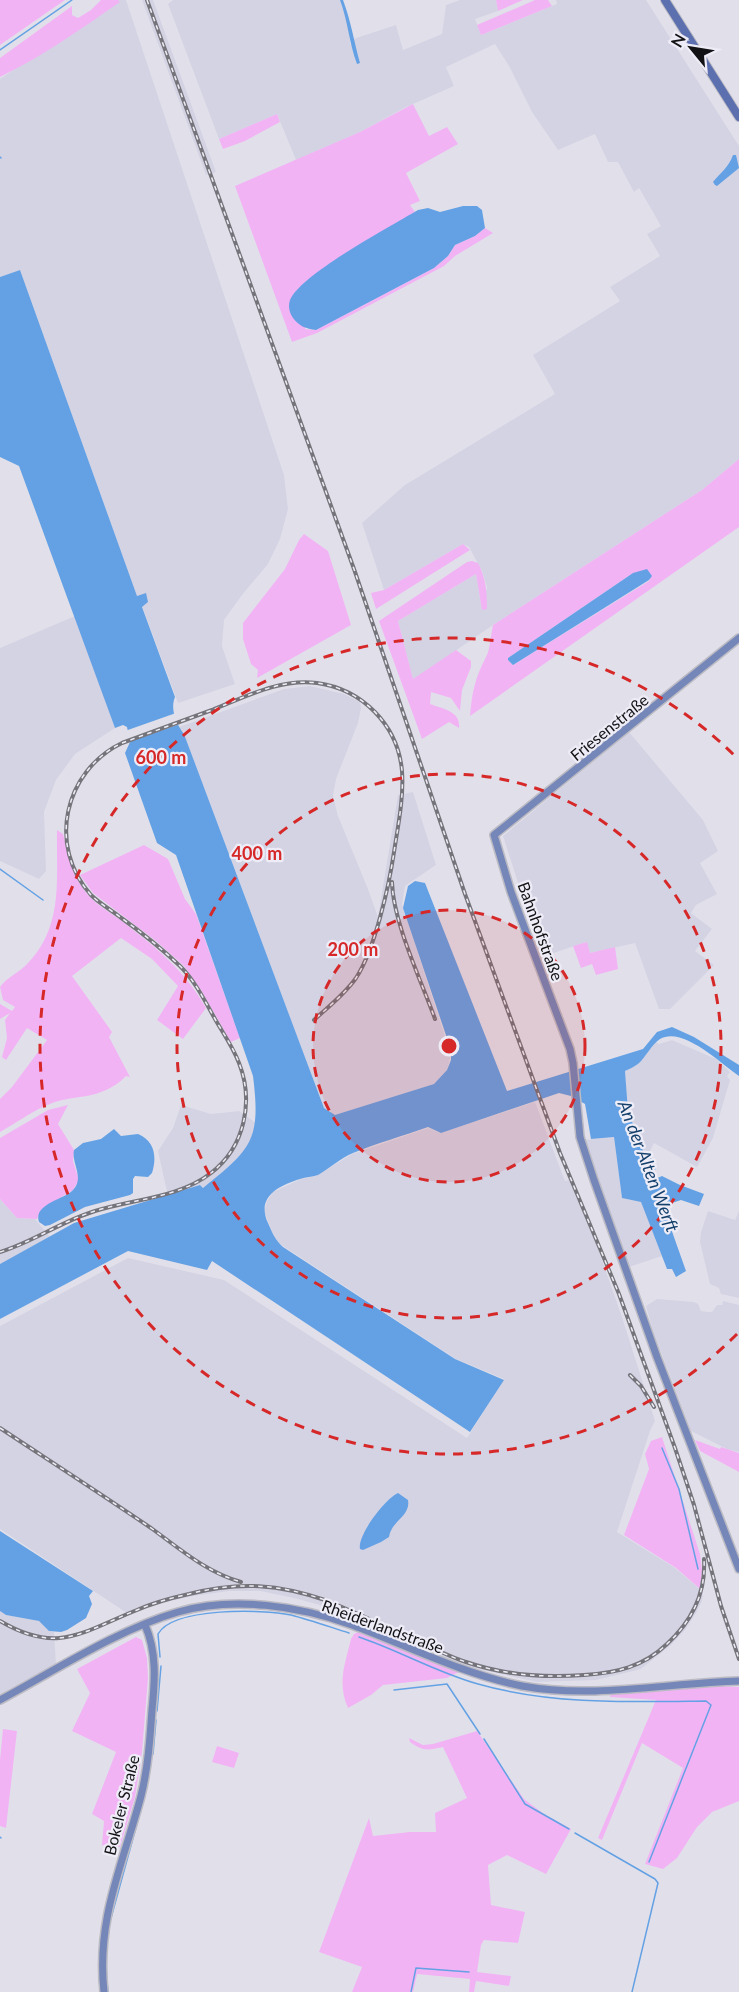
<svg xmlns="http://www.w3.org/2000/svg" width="739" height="1992" font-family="Lato,sans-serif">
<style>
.built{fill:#d4d3e4}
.green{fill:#f2b3f5;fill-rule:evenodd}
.water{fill:#64a1e4}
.pier{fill:#e1e0ea}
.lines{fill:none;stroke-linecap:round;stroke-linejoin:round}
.stream{stroke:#64a1e4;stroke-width:1.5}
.secondary-casing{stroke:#bcbbc4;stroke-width:10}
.primary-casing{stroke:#bcbbc4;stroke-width:10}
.secondary{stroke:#7586b9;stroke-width:7}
.primary{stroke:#5c6fae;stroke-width:8}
.rail-casing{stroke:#75747b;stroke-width:4}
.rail{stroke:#eeedf7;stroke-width:1.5;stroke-dasharray:4.5;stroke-linecap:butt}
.ring{fill:none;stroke:#d62828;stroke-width:3;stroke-dasharray:10 8}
.labels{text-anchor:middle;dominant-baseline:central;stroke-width:4.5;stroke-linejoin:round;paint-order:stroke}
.street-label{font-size:16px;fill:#121215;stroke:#eeedf7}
.water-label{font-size:18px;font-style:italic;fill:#15406c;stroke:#eeedf7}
.centre{fill:#d62828;stroke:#eeedf7;stroke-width:3}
.ring-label{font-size:18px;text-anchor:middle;font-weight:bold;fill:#d62828;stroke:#eeedf7;stroke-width:4.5;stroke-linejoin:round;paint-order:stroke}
</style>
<rect width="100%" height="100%" fill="#e1e0ea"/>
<!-- built -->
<path class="built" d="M117,0H126L284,475L288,509L280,539L268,564L242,595L224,620L222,646L235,684L178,703L142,606L146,594L137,596L20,270L0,277V79Z
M142,0H153L216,172L206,175Z
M173,0H340L348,22L350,43L360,63L353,39L396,25L403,50L442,34L446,5L460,0H496L498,11L475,19L481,35L557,4L556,0H646L739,146V459L702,490L493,625L413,680L398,621L476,574L482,610L487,587L482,571L469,547L463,544L384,590L362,523L405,485L555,394L533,355L620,301L610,287L660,256L647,234L661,226L639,188L634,192L618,162H608L595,134L558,150L532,112L509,66L495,44L446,67L454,86L404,108L360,132L296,160L277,114L219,139L168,4Z
M75,616L115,728L75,754L56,780L44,812L46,871L39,879L0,861V648Z
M310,686L344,694L360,702L361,708L358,723L336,779L333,796L338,816L368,889L378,917L398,795L413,792L436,865L405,886L402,904L451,1055L447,1070L434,1084L335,1116L324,1108L184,734L179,727L284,689Z
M629,732L703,820L718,851L700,863L717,894L696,905L691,913L712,929L695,951L714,965L670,1009H659L635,943L590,953L586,942L542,957L503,836Z
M672,1040L716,1059L730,1072L727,1076L730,1080L713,1138L697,1167L654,1143L649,1153L645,1156L628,1111L625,1071L637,1065L656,1042L659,1044Z
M535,1102L565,1181L569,1180L596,1243L622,1317L655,1421L650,1431L617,1532L675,1568L703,1592L702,1601L696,1613L685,1630L671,1645L641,1669L596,1680L537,1682L464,1666L353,1614L294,1598L260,1591H229L193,1596L156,1604L130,1615L0,1529V1326L128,1258L224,1280L467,1438L504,1379L456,1359L283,1246L277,1241L271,1229L264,1211L267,1201L273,1192L301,1179L316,1176L352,1154L428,1128L440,1133Z
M181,1105L211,1114L239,1111L256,1123L248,1148L224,1171L203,1188L200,1185L168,1196L158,1151L173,1128Z
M614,1137L622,1198L641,1202L662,1256L629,1267L584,1140Z
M0,1199L17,1218L35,1219L50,1237L0,1264Z
M708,1211L735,1220L739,1211V1298L721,1294L719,1288L710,1284L700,1242L701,1232Z
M657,1299L694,1302L698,1304L701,1311L708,1312H712L717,1305H722L723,1301L739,1305V1452L727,1449L691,1431L653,1331L646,1306Z
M0,1611L6,1615L39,1621L49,1631L54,1632L56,1664L0,1694Z"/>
<!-- green -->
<path class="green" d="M0,0H65L0,45Z
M101,0H118L120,2C81,29 43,56 0,77V58L72,6V15L78,18L91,10Z
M496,0H523L498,11Z
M535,0H548L552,6L481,35L477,25Z
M413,104L429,136L447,127L458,144L406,173L420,201L410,205L415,212L325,268L305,329L316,330L434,268L448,256L455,245L475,236L485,228L493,233L455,256L444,266L317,333L292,342L235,186L360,132Z
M277,114L280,122L245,141L223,149L219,139Z
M739,459V527L470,716C472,692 475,678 486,657C490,651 491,633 493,625L702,490ZM633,573L651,576L649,581L513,665L508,660V658Z
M304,534L328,551L351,625L257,678L258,670L251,664L243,639V623L285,569L299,540Z
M463,544L470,550L376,609L371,593L384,590Z
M472,561L478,563C486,578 487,592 487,609L482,610L476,574L398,621L413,679L456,650L471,661V667L462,690L460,711L451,698L431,692L430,704C443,709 461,711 459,728L449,722L422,739L379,621L467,562Z
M57,830L63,834C69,857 74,880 90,897C99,907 113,914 123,922C156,947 186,972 206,1008L183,1039L157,1020L178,986L152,959L121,938L72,976L112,1032L109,1037L130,1077L126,1076C99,1103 75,1092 45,1106C29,1113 15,1124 0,1132V1099L12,1087L47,1040L27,1028L6,1060L2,1057L7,1038L5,1020L10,1013L0,1019V1004L12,1011L15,1007L3,1000L0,987C7,977 20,972 28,963C64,925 56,878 57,830Z
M144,845L168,859L185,899L196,914L240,1038L231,1042L201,990L184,966L156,941L93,893L80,875Z
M587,942L590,953L615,947L618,969L596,975L592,964L581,968L573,946Z
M68,1105L58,1124L74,1150L73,1161L79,1180L73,1190L42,1209L37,1219L17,1218L0,1199V1138L48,1110Z
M662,1437L700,1554L702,1570L700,1589L676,1568L624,1535L649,1469L645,1454L651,1441Z
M695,1440L720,1449L721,1447L739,1453V1472L700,1451Z
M358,1632L459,1672L447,1678L383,1685L371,1695L348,1708C337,1683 345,1664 351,1639L354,1634Z
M136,1637L142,1640L147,1658L148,1678L142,1752L135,1797L120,1847L102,1845L104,1821L92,1814L116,1752L72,1731L90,1693L77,1669Z
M721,1686L739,1687V1801L712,1812L697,1827L677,1858L663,1869L645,1864L683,1768L642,1743L602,1840L598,1838L656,1700L610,1697L611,1692Z
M3,1729L17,1731L6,1828L0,1826V1760Z
M477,1731L524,1799L544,1814L571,1829L546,1874L507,1855L488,1865L491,1905L525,1912L518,1943L484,1940L481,1945L477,1972L511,1976L509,1986L476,1981L474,1992H469L470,1979L417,1974L413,1992H352L362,1967L319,1952L369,1818L373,1836L410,1832H436L435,1813L467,1798L443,1747C427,1750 424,1752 410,1742L409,1738L423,1745L433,1744Z
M217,1746L239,1753L234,1768L212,1762Z"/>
<!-- water -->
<path class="water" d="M340,0H343C351,21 354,42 360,63L357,64C349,43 348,21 340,0Z
M733,155H736L739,168L717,186L715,185L713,182C720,173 729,167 733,155Z
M463,206H477L482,210L485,228L475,236L455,245L448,256L434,268L316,330C306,329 299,326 293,318C289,312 288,306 290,300C301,274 391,226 418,210L428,208L440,212Z
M20,270L137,596L146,593L148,602L142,607L175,697C170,709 176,724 184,734L324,1108L335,1115L434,1084L447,1070L451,1060V1050L403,908L408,886L415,881L425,883L507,1091L643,1049L657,1032L672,1027L694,1037L739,1065V1076C721,1064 683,1026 660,1039C651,1045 646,1057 638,1064C634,1067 629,1069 625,1071L628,1111L645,1156L649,1153L656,1169L650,1172L653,1180L662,1176L680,1185L704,1194L699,1206L681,1200L663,1206L686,1271L676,1277L672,1269H667L641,1202L622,1198L614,1137L591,1139L585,1104L571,1096L559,1093L441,1133L428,1127C403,1136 377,1143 353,1153C341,1158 330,1168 318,1175C312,1177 306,1177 300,1179C278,1186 256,1197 268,1223C272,1232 275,1240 283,1247L455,1359L504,1380L470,1432L212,1261L207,1270L128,1251L0,1319V1264L74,1223L200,1185L203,1188C252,1149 261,1140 253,1076L176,855L157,843L125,753L130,742L127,727L123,725L115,728L19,466L0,457V277Z
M647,569L652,576L649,580L513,665L508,660V658L633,573Z
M114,1129L121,1136L138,1134C155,1141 157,1157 152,1173L148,1177L135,1176L133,1179V1193L130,1195L85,1207L50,1225L45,1226L39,1222C33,1204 63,1200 73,1190C85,1178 71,1163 74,1150L83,1143L101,1139Z
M398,1493L408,1500C411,1516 391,1521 389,1537L381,1542L363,1550L360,1549C357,1535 386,1498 398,1493Z
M0,1531L93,1591L89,1596L92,1604L86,1618L67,1630L61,1632L49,1631L39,1621L6,1615L0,1611Z"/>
<!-- pier -->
<path class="pier" d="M176,713L180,724L126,743L125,731Z"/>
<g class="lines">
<!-- stream -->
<path class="stream" d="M0,50L72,0
M0,157L1,158
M0,869L43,900
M662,1448L679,1489L698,1569
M359,1637C400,1651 438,1673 478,1684C552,1705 630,1702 706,1701L711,1705L649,1862
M160,1657L158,1634C173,1607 263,1609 291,1615C310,1620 330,1627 349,1633
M394,1690L447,1684L480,1734
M157,1711L161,1666
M484,1739L525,1804L569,1829
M153,1754L156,1720
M150,1768L151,1760
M575,1833L655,1879L658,1883L632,1992
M0,1837L1,1838
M111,1918L143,1802
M107,1945L108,1932
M106,1971L108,1992
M411,1992L416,1968L469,1972"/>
<!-- secondary casing -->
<g class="secondary-casing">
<path id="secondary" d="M739,638L494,835L511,892L570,1049L573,1063L580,1137L594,1180L657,1357L739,1569
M0,1700C54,1671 119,1629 178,1612C234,1596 299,1606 352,1625C408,1646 463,1674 522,1686C593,1699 668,1683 739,1681
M104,1992C96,1919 123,1864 141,1796C148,1768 150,1739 152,1710C155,1681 157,1652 145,1625"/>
</g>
<!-- primary casing -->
<g class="primary-casing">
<path id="primary" d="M665,0L739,117"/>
</g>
<!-- secondary -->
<use href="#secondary" class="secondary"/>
<!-- primary -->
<use href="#primary" class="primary"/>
<!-- rail casing -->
<g class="rail-casing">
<path id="rail" d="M147,0L354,569L465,894L560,1153L619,1294L675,1448L694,1505L721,1606L739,1659
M392,882C393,922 421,980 435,1019
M0,1252C33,1242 62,1221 95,1211C133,1199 179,1198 211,1173C245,1147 254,1101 239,1063C233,1047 223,1033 215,1019C205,1001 195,981 180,966C161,948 141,932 120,917C111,910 99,903 91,895C47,846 64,771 122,743C152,732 182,721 212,710C245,697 281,678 317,683C362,689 398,725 402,771C404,797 398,826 394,852C389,886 375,949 356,978C345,994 328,1007 314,1020
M630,1375L641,1386L654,1407
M0,1428C50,1461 101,1494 151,1528C180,1549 206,1572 241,1582
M0,1621C58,1655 82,1632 137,1610C153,1603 171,1598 189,1594C240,1581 279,1584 328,1601C356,1613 384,1625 411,1638C429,1646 447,1656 466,1662C504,1675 544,1678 584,1675C616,1673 643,1667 667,1644C692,1621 706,1593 704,1559"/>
</g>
<!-- rail -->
<use href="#rail" class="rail"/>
</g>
<!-- distance rings -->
<circle cx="449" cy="1046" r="136" fill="#d62828" fill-opacity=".12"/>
<g class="ring">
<circle cx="449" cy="1046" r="136"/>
<circle cx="449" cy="1046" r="272"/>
<path d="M737 1334A408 408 0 1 1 737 758"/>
</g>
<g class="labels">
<!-- street labels -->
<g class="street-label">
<text transform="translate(609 727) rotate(-39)">Friesenstraße</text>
<text transform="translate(541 931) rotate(70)">Bahnhofstraße</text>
<text transform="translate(383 1626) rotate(20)">Rheiderlandstraße</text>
<text transform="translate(121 1805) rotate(-76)">Bokeler Straße</text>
</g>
<!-- water labels -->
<g class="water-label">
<text transform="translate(649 1166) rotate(69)">An der Alten Werft</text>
</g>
</g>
<circle cx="449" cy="1046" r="9" class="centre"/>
<g class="ring-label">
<text x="161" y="764">600 m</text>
<text x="257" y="860">400 m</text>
<text x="353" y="956">200 m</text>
</g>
<!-- north arrow -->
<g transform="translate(691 48) rotate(300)" stroke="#eeedf7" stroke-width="4.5" paint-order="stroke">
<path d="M0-4.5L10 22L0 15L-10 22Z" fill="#121215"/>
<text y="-9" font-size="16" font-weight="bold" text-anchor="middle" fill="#121215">N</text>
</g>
</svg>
